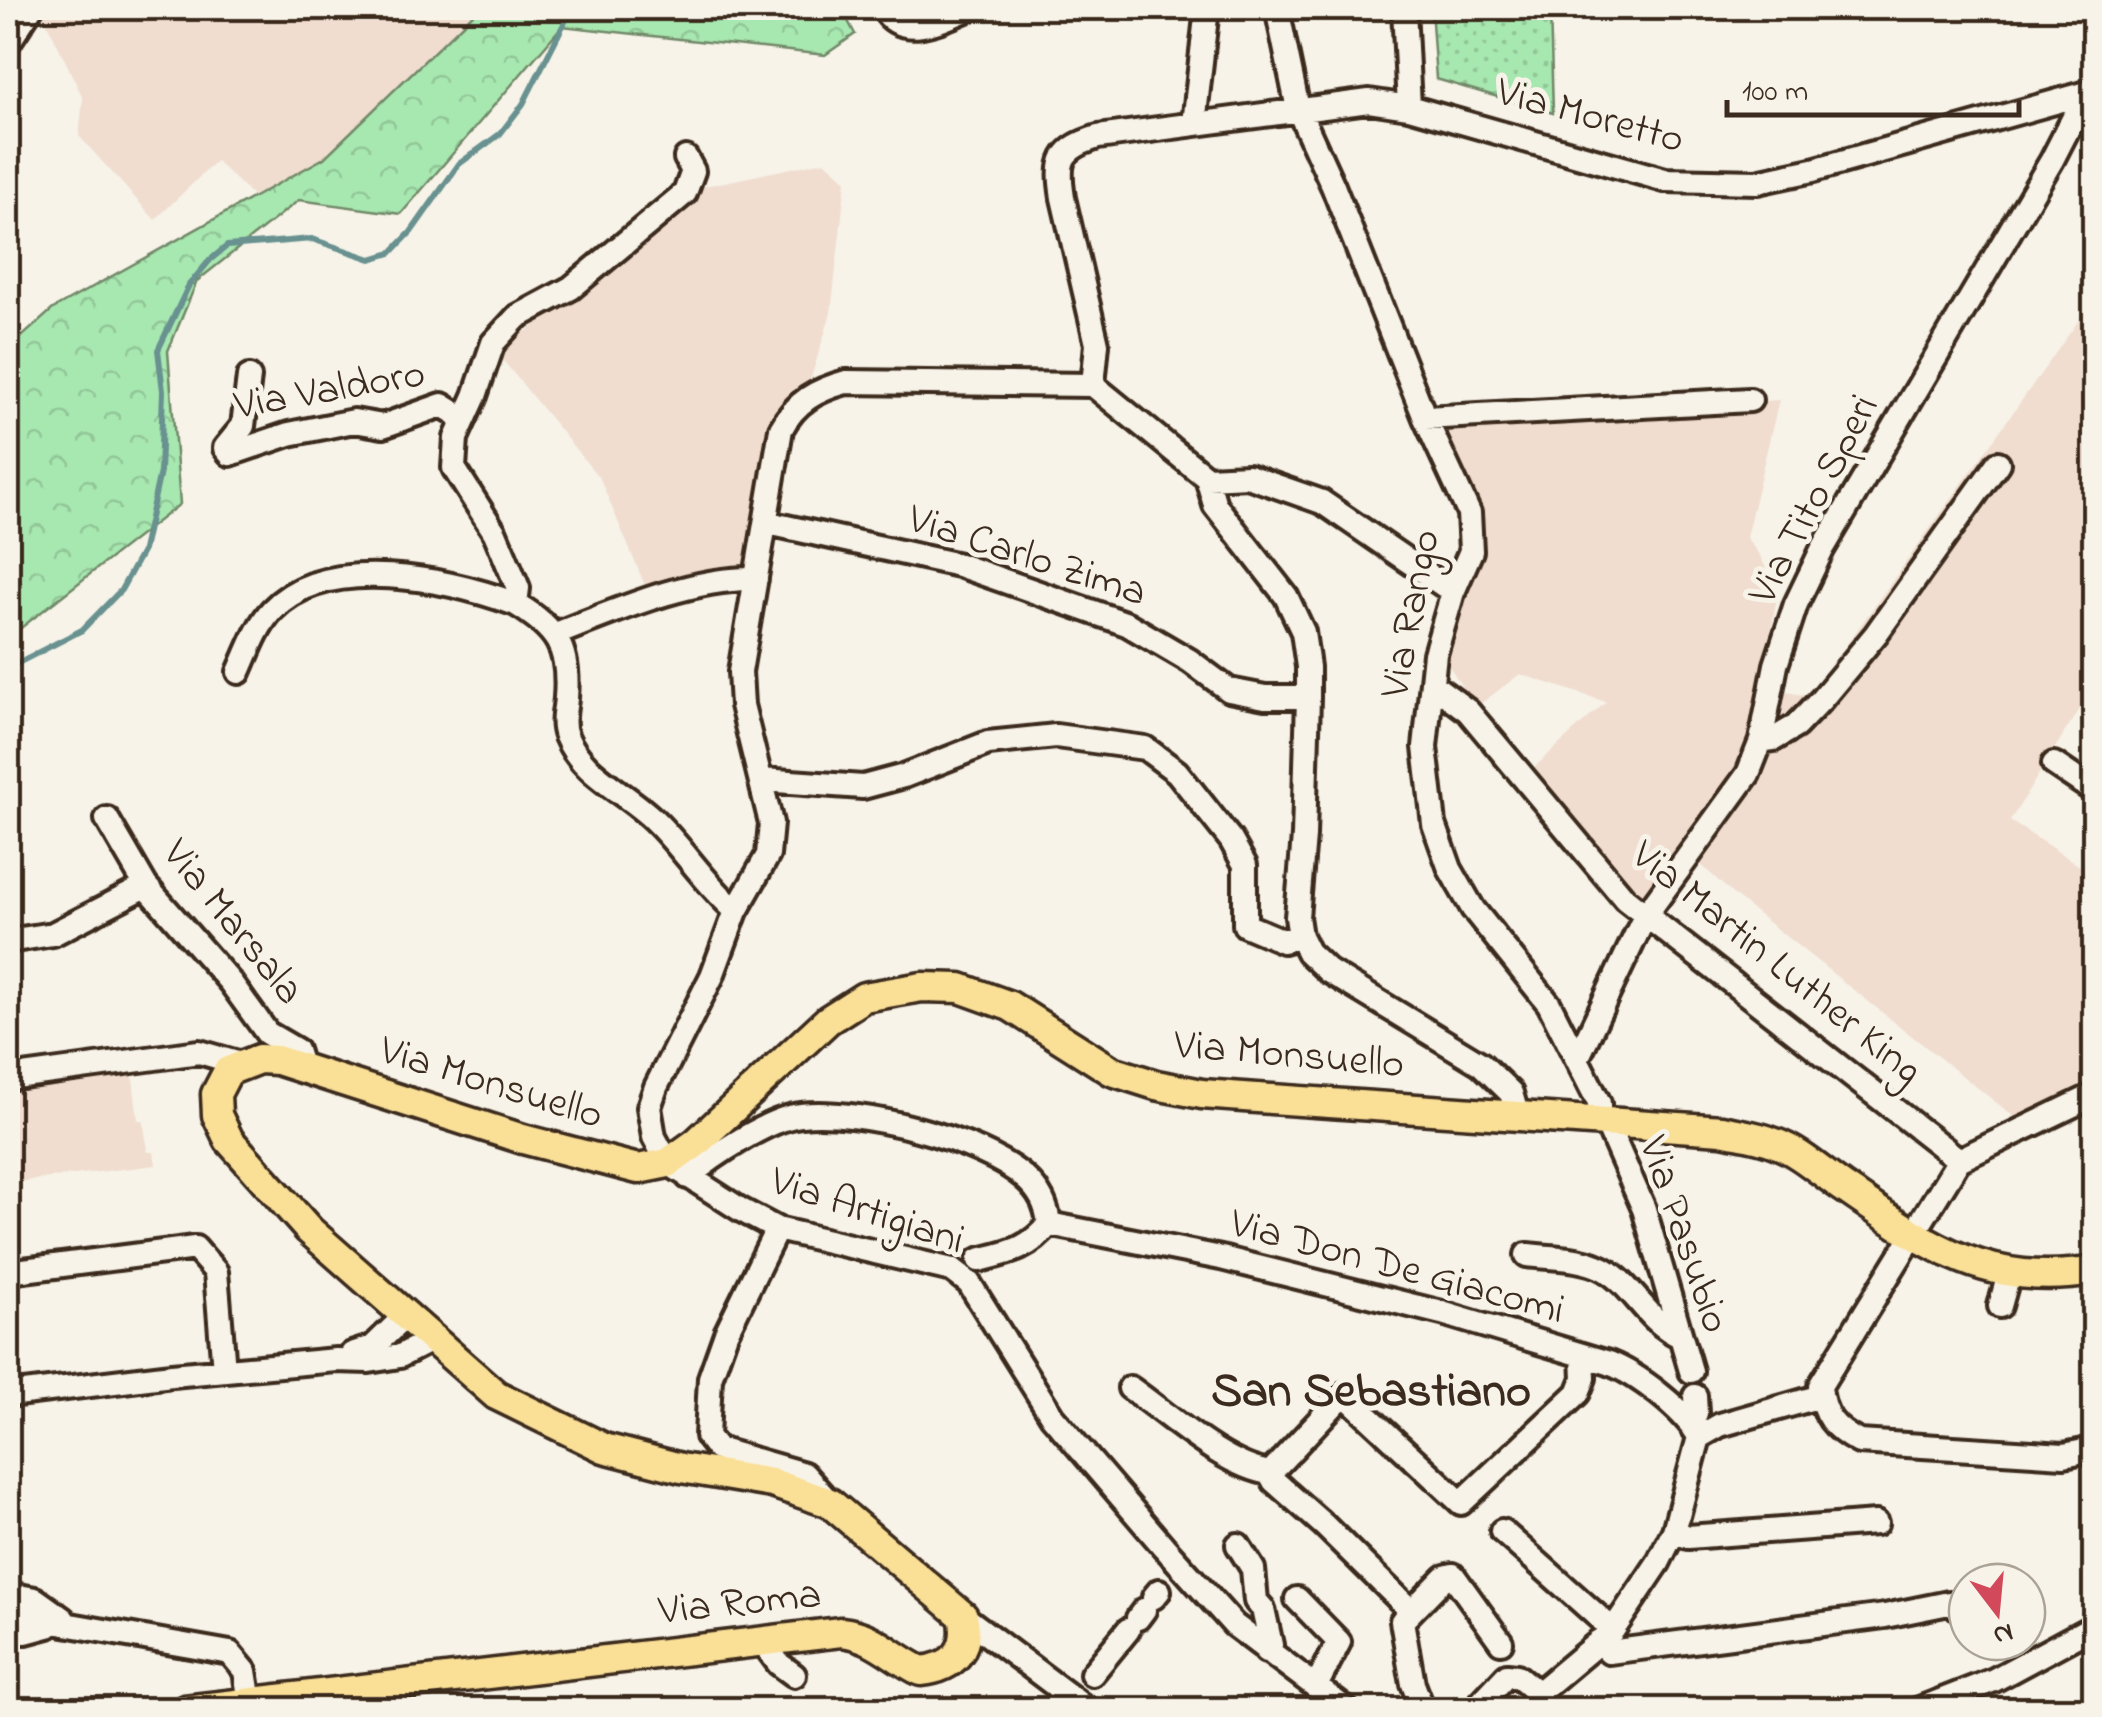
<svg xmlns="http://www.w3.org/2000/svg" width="2102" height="1717" font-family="'Indie Flower',sans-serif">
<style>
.built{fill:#f0ddd0}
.grass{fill:url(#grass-dots);stroke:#718867;stroke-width:2.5}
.forest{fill:url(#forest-crowns);stroke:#718867;stroke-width:2.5}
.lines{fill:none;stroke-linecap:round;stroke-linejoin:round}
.stream{stroke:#679190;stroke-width:6}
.minor-casing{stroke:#3b2a1e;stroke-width:30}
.major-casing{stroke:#3b2a1e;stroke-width:35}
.minor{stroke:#f7f3e8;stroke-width:22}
.major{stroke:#fadf96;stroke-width:28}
.labels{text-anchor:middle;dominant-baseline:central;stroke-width:10;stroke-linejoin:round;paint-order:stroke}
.street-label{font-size:42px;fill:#3b2a1e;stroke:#f7f3e8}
.quarter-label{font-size:48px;font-weight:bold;fill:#3b2a1e;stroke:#f7f3e8}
</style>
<defs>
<pattern id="grass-dots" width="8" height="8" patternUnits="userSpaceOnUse" patternTransform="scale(2.5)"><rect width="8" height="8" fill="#a7e7b0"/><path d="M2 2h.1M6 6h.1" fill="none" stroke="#91c697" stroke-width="1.8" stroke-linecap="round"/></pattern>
<pattern id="forest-crowns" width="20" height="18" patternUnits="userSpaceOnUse" patternTransform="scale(2.5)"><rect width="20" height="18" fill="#a7e7b0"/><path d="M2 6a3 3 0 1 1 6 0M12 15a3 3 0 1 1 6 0" fill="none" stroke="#91c697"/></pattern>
</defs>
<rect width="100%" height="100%" fill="#f7f3e8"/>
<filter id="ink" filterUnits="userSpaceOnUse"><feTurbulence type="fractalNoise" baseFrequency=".01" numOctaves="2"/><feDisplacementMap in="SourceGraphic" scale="20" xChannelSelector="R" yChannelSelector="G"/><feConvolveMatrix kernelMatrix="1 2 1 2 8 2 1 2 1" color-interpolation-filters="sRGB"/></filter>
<g filter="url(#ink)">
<!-- built -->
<path class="built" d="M40,8H479L325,158L254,197L216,161L155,220L79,136L83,98Z
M825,161L846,180L831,313L811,378L776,408L748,571L649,595L600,479L496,352L581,293L705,186Z
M2087,309L2094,315V690L2089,693L2010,821L2094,875V1078L2070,1096L2017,1119L1736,897L1698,862L1754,773L1780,691L1810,696Z
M1779,400L1746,537L1760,556L1778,592L1746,769L1644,903L1529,772L1606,702L1520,674L1475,708L1446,661L1458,609L1483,555L1477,509L1444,423Z
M132,1070L138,1120H143L148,1152H154L156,1165L8,1183V1084Z"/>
<!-- grass -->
<path class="grass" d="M1431,8H1550L1553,113L1436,79Z"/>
<!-- forest -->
<path class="forest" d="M479,8H841L855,34L825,55L562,26L401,214L299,200L197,281L168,351L180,504L8,638V349L53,309L324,158Z"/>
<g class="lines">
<!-- stream -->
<path class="stream" d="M8,668L82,630L121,590L143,550L160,472L163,391L158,350L189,285L210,260L227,246L312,239L371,259L391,253L411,232L459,164L500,134L523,104L572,8"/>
<!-- minor casing -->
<g class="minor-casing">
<path id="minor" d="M883,8C903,42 942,19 971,8
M1277,8L1298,109L1333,186L1425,418L1469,513L1471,551L1453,592L1435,654L1425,747L1434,824L1450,869L1473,909L1549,1004L1599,1103V1121
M1404,8L1409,107
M8,43L31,8
M1194,124L1207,8
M686,158L693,171L685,193L571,288L517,317L493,343L475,396L456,438L454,468L495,533L518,588L516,604C557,629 570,648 566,698C565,711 561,723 566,736C582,775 624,791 654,820C683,848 705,884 736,911
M249,377L243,426L225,448L230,454L289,434L354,421L383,426L442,405L463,418
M1093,385L846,382C817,390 796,401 781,429L740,672L742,705L771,823L768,855L736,911L712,976L656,1087L649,1107L654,1137L668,1163L741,1210L777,1229L952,1270L969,1283L1052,1416L1164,1547L1234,1625L1347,1710
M1425,418L1750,400
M1207,478L1248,476L1322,502L1453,592
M768,523L959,565L1127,624L1190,661L1229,690L1265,697H1308
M556,634C615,611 692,577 756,579
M239,672C248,652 257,626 272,610C327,552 450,580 516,604
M1433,685L1468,711L1625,899L1959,1160
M1761,741L1774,739L1796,726L1821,700L1876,634L1998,463
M2054,764L2094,791
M762,780L863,787L904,776L988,743L1056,736L1145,748L1177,772L1231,840L1245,865V925L1283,941L1300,936
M107,819L146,886L231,983L267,1033L296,1050L302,1069
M8,941L53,934L146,886
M1578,1057L1645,916L1748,774L1761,741L1776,665L1796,604L1822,550L2052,160L2073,119L2094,96
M8,1078L199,1052L241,1064
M2094,1095L1959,1160L1820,1386C1822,1415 1834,1429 1859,1442L2064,1455L2094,1449
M1517,1114L1511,1093L1481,1064L1328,971L1308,952L1300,936L1297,917L1304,836L1308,697V667L1303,632L1286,596L1215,505L1207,478L1093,385L1097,344L1063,198C1057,160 1060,149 1098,137L1369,101L1409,107L1665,180L1757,182L1813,170L2094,91
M1606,1122L1644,1209L1691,1371
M688,1177C713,1156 769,1118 801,1115C858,1108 982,1139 1025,1178C1040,1191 1047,1205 1049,1224C1030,1249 1008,1253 979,1260
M1049,1224L1221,1258L1442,1313L1609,1363C1637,1374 1685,1410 1699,1437
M777,1229L726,1333L710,1378L707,1436L717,1449L804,1474L830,1503
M1527,1255C1552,1258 1582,1257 1604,1269C1634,1286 1647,1322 1680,1336
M8,1272L195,1248L216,1272L224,1370
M2000,1306L2009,1274
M352,1354L373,1347L404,1317
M1130,1388C1169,1415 1223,1466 1270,1473L1344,1394L1461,1503L1578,1393L1584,1378L1583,1356
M8,1395L172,1375L336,1360L369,1361L400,1356L431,1340
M1692,1423L1696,1413L1695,1396
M1270,1473L1274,1481L1325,1526L1411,1611
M1502,1531L1613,1630
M1674,1531L1688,1537L1876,1523
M1238,1545L1253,1569L1256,1601L1263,1609L1271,1645L1266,1651
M8,1594L35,1599L63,1619
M1154,1597L1159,1591
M1297,1599L1339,1642L1316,1686
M8,1614L230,1653L245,1671L250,1702
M963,1616L1088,1710
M1138,1618L1144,1610
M8,1630L26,1632L48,1626
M762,1641L779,1664L794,1675
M1599,1641L1609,1652L1885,1616L1949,1603L1966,1612
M1092,1674L1128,1630
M379,1687L380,1710
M1423,1710L1413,1684L1402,1621L1445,1577L1453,1575L1501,1642
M1474,1710L1507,1675L1517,1676L1538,1693
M1527,1710L1538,1693L1613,1630L1658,1563L1674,1531L1699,1437L1720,1425L1821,1396
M1917,1710L1994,1680L2094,1626"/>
</g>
<!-- major casing -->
<g class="major-casing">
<path id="major" d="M185,1710L841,1632C874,1635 892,1657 921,1671C953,1668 971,1650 963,1616L830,1503L772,1483L681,1468L604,1448L496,1395L309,1230L229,1140L217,1115L216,1094L228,1071L259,1059L277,1060L523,1139L638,1169L668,1163L696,1143L828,1020L864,997L922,987L960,988L1010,1006L1112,1071L1156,1085L1202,1094L1257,1098L1722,1130C1739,1134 1759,1136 1775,1143C1798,1151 1820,1171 1840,1185C1926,1244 1984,1289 2094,1271"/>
</g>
<!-- minor -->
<use href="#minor" class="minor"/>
<!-- major -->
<use href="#major" class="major"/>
</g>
</g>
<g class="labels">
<!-- street labels -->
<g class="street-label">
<text transform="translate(1590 117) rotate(15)">Via Moretto</text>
<text transform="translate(330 391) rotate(-10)">Via Valdoro</text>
<text transform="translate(1815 500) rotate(-62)">Via Tito Speri</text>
<text transform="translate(1027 557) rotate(18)">Via Carlo Zima</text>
<text transform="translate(1412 614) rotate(-79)">Via Rango</text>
<text transform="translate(232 923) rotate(51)">Via Marsala</text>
<text transform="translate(1776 964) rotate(39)">Via Martin Luther King</text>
<text transform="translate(1289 1056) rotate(5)">Via Monsuello</text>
<text transform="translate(491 1084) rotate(17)">Via Monsuello</text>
<text transform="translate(867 1212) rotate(18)">Via Artigiani</text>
<text transform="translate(1683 1235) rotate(71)">Via Pasubio</text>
<text transform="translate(1397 1268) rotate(15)">Via Don De Giacomi</text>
<text transform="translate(740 1604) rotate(-6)">Via Roma</text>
</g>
<!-- quarter labels -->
<g class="quarter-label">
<text x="1371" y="1393">San Sebastiano</text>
</g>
</g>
<!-- margin -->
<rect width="2102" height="1717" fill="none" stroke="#f7f3e8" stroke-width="40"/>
<rect x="20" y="20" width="2062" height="1677" fill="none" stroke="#3b2a1e" stroke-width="4" filter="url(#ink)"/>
<!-- north arrow -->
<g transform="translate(1997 1612) rotate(164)"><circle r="48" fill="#f7f3e8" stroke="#aca397" stroke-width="2.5"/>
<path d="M0-8L18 38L0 25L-18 38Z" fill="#d1495b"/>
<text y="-15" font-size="28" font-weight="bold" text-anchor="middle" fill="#3b2a1e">N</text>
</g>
<!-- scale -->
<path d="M1727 100v15h292v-15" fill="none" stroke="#3b2a1e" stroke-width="5"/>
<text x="1742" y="100" font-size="30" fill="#3b2a1e" stroke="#f7f3e8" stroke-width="8" paint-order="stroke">100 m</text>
</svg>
